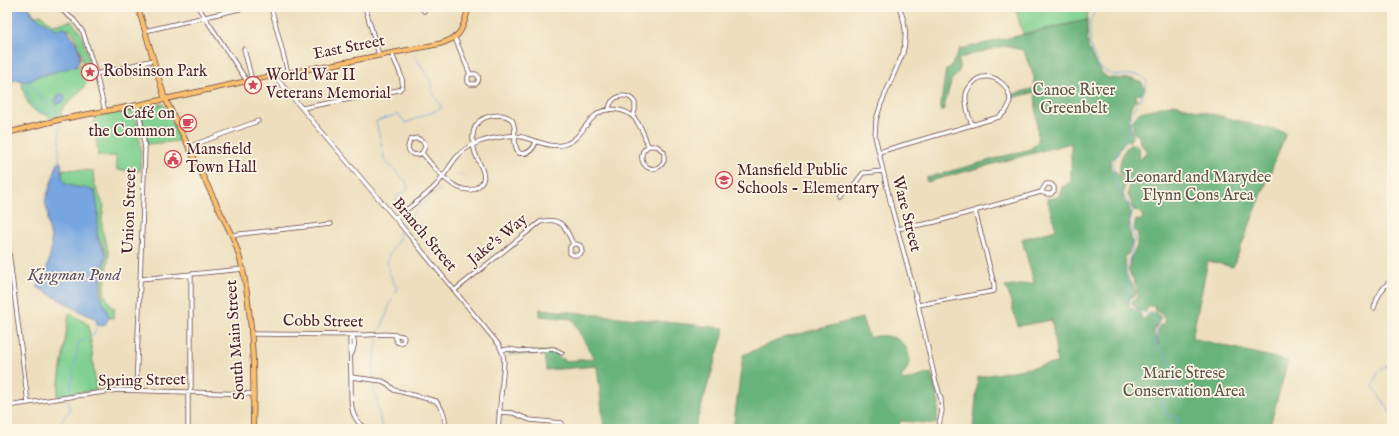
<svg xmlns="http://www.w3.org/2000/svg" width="1399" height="436" font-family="'IM FELL English',serif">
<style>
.green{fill:#7fd091;stroke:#64785e}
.forest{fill:#67b27b;stroke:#586853}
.sand{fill:#eeda9e;stroke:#9c7c64}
.water{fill:#76a5df;stroke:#606285}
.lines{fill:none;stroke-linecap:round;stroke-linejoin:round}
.stream{stroke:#76a5df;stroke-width:1}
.minor-casing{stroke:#623c41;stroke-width:5}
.major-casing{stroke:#623c41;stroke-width:6}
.minor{stroke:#fff;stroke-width:3.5}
.major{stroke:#f9bf6d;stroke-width:4.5}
.labels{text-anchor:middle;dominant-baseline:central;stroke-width:3.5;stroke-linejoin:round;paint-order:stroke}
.street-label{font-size:16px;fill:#4a1f2b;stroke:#fcf5e5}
.poi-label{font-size:16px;fill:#4a1f2b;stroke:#fcf5e5;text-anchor:start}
.park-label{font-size:16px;fill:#5a544a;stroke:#fcf5e5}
.water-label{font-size:17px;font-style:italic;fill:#594e6a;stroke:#fcf5e5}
</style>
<rect width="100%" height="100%" fill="#fcf5e5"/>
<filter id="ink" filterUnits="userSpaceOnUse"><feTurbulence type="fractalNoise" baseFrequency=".025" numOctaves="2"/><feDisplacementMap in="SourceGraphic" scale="8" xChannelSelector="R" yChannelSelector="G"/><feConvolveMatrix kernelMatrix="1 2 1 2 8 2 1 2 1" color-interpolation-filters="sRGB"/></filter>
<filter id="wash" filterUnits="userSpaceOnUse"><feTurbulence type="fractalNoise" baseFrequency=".012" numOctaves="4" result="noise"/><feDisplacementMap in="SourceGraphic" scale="16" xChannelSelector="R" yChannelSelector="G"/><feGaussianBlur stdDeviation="0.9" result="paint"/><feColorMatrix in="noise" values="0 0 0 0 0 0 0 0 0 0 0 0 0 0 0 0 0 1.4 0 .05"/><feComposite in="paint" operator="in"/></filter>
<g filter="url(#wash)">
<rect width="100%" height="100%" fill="#eddfbd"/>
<!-- green -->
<path class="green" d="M7,7H29L35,16L41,15L53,25L71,21L81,33L95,80L87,81L83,88L61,111L62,116L51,119C48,113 41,115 35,111C26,105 23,90 21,80L7,81Z
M1015,7H1092L1088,12L1087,20L1023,34Z
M163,104L181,141L147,144L140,108Z
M135,109L141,148L140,171L117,170L116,156H98L94,117Z
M63,169L93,171L94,183L104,206L102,218V230L109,254L104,293L112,308H115L113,318H109L102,301V280L106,255L104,248L97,235L98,213L95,193V191C85,187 76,191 65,184L62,177Z
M69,313L89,325L96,390L57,396Z"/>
<!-- forest -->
<path class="forest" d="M1087,20L1088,48L1091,52L1094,61L1102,73L1108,78L1133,79L1140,82L1142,83L1145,89L1142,94L1135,95L1137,100C1126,106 1129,126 1133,135L1129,142L1126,141L1120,147L1118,155L1110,161L1111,170L1115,171L1123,180L1125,184L1123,196L1125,202L1128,204L1131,213L1129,226L1132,243L1128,254L1125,257V272L1127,275L1129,282L1132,283L1136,292L1135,295L1129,299C1127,308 1134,310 1140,313L1142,319H1144C1150,314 1155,308 1161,318L1154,330L1155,338L1158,345L1157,329L1160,330V325H1163L1165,321C1164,315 1159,312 1154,310L1155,306H1149L1146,311C1140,312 1134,308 1132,302C1133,301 1135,299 1136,298C1141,290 1131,277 1128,270L1130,267V259L1137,246V240L1138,234C1133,229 1134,227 1136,220L1140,221L1143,217L1140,212L1134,210L1132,207L1131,201L1128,195L1129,185L1127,181L1120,174C1118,165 1122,152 1129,145L1135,144C1142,149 1139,153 1139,159H1141L1146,152V150L1140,143L1139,136L1134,133L1132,122L1140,112L1174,104L1286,133L1233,267L1208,261L1192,338L1288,361L1269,429H973L978,377L1057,363L1052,320L1018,326L1008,292L1005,287L1034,283L1022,239L1056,230L1047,198C1055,200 1062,196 1062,187L1071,182V143L927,182L926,178L1030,149L1038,142L1035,92L1012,98L1011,95L1034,88V77L1023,50L1003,46L959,58V71L954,78H952L943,111H940L946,69L950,68L960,49Z
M540,309L725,328L695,427L671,429H626L622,426L612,429H604L597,366L546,370L544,353L508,355L510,352L517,353L554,351L556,352L559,358L564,359V361L594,359L572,319L540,316Z
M862,318L869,338C875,336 881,335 888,336C909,340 916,362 901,377L904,381L931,373L939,404L936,424L900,421L898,429H733L743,355L783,338Z"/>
<!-- sand -->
<path class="sand" d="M67,29L71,30L75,36L83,60L81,65L75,67C76,66 78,64 79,62C84,54 72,36 67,29Z"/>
<!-- water -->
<path class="water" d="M7,7H28L34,16L54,28L56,29L65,27C73,36 86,55 76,66L37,77L33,80L23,82L21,80L7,81Z
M61,93L65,96V100L63,102L59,103L56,105L55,100Z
M61,162L62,177L65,184C75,188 89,187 95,192L98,209L97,237L106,254L101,276L100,294L109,317L105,325L101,326L97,325L96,319L79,311L37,287L47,268L51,250V238L47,220L48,216L45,201L57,165L58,163Z"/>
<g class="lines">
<!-- stream -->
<path class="stream" d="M1096,7L1095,11L1090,21V46L1098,65L1108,73L1115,75H1140L1147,81L1144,92L1133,110L1128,135L1113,163L1114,180L1133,210L1130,223L1135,238L1126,270L1131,304L1136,310L1154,315L1158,325L1156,344L1170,363L1176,383L1161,402L1168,416L1177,417L1179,429
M29,81L42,99L56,110L59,117
M28,82L26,86C27,96 33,109 44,112C48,113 53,112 58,112
M59,163L60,120
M457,175H464
M402,210L396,202L397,197L408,189L406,181L385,161L376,121L399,114L405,123L442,108L431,90L432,84L414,54
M408,218L415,211L444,186
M403,224L408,218L405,214
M396,293L397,289C392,278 383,265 390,253C396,242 399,244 400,230
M379,334L392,299
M1392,362L1378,372L1373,387L1392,414
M373,379L374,360L378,337
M373,382L382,429
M69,396L79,342L94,335L97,324
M55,429L70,410L68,399"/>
</g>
</g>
<g filter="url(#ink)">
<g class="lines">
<!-- minor casing -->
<g class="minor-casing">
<path id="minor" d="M58,7L74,20L83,32L96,74L105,111
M198,7L247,81
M271,7L288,73
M365,7L379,55
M420,7L424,11
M899,7C906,23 907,36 903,53L881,104L876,120L875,136L892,209L918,305L935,379L941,399L942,411L938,429
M145,31L248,7
M455,38L470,74L468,76V82L470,84H476C479,81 480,77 476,74H470
M244,49L252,80
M96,74L154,60
M276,75L277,79L395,218L499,345L503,354L504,362L498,429
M302,108L399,90L402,87C405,77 394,63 392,53
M609,110C610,95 628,91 635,103V110L633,116
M188,147L258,121
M879,152L999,117C1001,115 1004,113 1006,111C1021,90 988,64 972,84C967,89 965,94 966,101C967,109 968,119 973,125
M422,153L425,147L424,142L417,138L410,140L408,147C409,154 415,157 422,153C434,167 451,191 471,190C496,181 477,164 474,149C470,129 476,116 498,115C503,115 508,116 512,120C518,129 511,144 519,153C528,155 533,150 536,142
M840,197L850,190L863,173L883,171
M395,218C407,209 428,195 438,183C444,176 449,167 455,159C468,142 487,139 507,136C528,133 545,151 566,144C581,138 584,124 596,115C607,106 626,108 635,119C642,127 645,137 648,146L643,151C637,167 656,176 664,161V152L657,146H648
M897,229L935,222L1041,192L1046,184H1051L1054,187V191L1051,194H1047L1041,192
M231,235L331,224
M7,236L28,403
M140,279L244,269
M455,290L540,222C561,216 566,227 573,244L570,247V253L573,255H579L582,252L581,246L577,244H573
M918,305L994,291V284L975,211
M1374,308C1377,296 1382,287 1392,280
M252,334C288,334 324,335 361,335C370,335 397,332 404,337L403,342L401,343L397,342L395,335
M352,335L350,339L351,377L382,381L388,384L394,390L436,401C442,409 446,415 445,425L440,429
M502,350L509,349L520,351L554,349L562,353
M351,355C354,349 356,341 352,335
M351,377C352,397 346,420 369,429
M136,390L145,149L138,105
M7,406L118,390L254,394
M499,412L513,413L530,420L562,423
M188,429V392L190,390L191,387V274"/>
</g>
<!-- major casing -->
<g class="major-casing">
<path id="major" d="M138,7L164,96L233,238C243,264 246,283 249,310C254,349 254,389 253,429
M7,133L62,119L138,105L252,80L439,44C463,37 462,29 469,7"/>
</g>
<!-- minor -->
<use href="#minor" class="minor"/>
<!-- major -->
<use href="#major" class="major"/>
</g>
</g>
<!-- icons -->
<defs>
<g id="sight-ring" transform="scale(0.9)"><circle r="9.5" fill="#fcf5e5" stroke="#d1495b" stroke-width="1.5"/><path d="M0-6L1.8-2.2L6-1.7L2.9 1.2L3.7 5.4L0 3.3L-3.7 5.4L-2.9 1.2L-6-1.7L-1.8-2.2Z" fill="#d1495b"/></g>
<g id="cafe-ring" transform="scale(0.9)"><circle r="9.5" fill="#fcf5e5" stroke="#d1495b" stroke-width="1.5"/><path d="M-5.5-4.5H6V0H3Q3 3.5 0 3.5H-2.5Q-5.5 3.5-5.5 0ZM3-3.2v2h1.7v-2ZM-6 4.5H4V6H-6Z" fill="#d1495b"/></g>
<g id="civic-ring" transform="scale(0.9)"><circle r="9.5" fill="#fcf5e5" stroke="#d1495b" stroke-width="1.5"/><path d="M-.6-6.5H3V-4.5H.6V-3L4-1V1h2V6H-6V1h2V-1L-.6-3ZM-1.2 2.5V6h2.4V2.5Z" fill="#d1495b"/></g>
<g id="school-ring" transform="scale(0.9)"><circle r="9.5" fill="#fcf5e5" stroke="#d1495b" stroke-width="1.5"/><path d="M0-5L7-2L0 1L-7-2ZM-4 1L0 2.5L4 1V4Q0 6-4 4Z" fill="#d1495b"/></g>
</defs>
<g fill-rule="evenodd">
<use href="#sight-ring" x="90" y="72"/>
<use href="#sight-ring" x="253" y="85"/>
<use href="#cafe-ring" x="188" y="123"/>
<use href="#civic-ring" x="173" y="159"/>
<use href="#school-ring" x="724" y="180"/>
</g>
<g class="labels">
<!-- street labels -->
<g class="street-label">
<text transform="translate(349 48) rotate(-11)">East Street</text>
<text transform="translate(130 211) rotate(-88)">Union Street</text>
<text transform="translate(906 214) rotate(76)">Ware Street</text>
<text transform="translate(424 235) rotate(50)">Branch Street</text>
<text transform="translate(498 240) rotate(-39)">Jake's Way</text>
<text transform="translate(323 322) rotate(1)">Cobb Street</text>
<text transform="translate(236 340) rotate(-94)">South Main Street</text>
<text transform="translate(142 381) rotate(-1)">Spring Street</text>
</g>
<!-- poi labels -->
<g class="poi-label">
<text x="103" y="72">Robsinson Park</text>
<text x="266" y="76">World War II<tspan x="266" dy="18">Veterans Memorial</tspan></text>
<text x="175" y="114" text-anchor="end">Café on<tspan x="175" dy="18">the Common</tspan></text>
<text x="186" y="150">Mansfield<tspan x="186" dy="18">Town Hall</tspan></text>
<text x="737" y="171">Mansfield Public<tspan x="737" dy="18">Schools - Elementary</tspan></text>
</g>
<!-- park labels -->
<g class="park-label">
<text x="1074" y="91">Canoe River<tspan x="1074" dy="18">Greenbelt</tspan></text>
<text x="1198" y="178">Leonard and Marydee<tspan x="1198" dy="18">Flynn Cons Area</tspan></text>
<text x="1184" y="374">Marie Strese<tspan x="1184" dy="18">Conservation Area</tspan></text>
</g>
<!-- water labels -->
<g class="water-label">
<text x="74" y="275">Kingman Pond</text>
</g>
</g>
<!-- margin -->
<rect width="1399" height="436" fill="none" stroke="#fcf5e5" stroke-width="24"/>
</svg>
